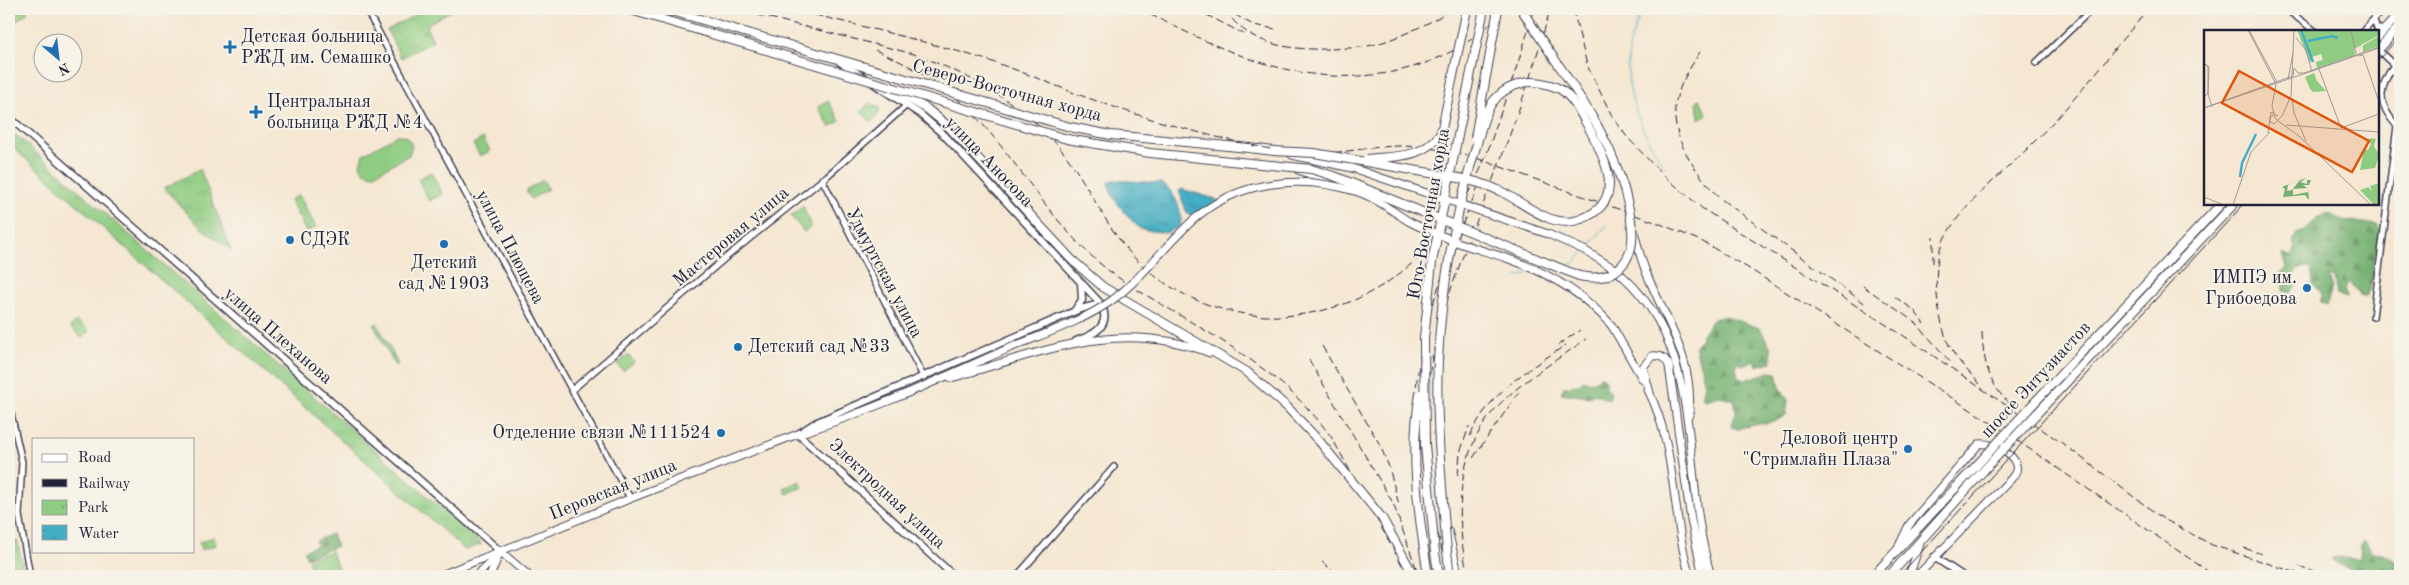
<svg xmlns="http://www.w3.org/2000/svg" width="2409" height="585" font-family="'Old Standard TT',serif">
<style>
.grass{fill:#8fcc82;stroke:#58775e}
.forest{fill:url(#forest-firs);stroke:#4a6956}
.park{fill:url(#park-tufts);stroke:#58775e}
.water{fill:url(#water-ripples);stroke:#33687f}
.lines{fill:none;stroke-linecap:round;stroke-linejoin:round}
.stream{stroke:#44adc3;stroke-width:1}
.minor-casing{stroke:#424052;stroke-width:8}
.tertiary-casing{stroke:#424052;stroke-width:9}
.secondary-casing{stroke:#424052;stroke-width:9}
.primary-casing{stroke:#424052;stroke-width:10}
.minor{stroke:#fff;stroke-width:5}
.tertiary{stroke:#fff;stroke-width:6}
.secondary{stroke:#fff;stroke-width:7}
.primary{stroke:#fff;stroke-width:8}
.tram{stroke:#22223b;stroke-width:1}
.rail{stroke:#22223b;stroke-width:1;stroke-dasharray:8 4;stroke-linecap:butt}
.secondary-bridge-casing{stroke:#424052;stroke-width:9;stroke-linecap:butt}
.primary-bridge-casing{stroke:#424052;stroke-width:10;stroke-linecap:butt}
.secondary-bridge{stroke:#fff;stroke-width:7}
.primary-bridge{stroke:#fff;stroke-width:8}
.poi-dot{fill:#1f6fb2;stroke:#f7f3e8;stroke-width:2}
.labels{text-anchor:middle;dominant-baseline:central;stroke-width:4;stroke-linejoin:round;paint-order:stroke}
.poi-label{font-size:18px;fill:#22223b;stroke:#f7f3e8;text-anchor:start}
.street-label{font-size:18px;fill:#22223b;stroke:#f7f3e8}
.inset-river{fill:none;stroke:#44adc3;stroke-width:2.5}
.inset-road{fill:none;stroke:#a19896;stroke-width:1}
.view{fill:#de560e;fill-opacity:0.15;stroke:#de560e;stroke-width:2.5}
.inset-edge{fill:none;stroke:#22223b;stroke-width:2.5}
</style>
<defs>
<pattern id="forest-firs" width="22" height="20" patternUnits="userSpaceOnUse" patternTransform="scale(1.25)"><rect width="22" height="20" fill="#73b070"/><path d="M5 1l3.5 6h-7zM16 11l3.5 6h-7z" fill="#5e8f5d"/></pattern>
<pattern id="park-tufts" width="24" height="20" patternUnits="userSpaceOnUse" patternTransform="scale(1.25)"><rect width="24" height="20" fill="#8fcc82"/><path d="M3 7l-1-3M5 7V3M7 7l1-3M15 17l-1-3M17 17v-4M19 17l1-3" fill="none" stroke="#7baf71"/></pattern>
<pattern id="water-ripples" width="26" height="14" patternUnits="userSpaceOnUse" patternTransform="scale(1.25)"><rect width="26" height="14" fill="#44adc3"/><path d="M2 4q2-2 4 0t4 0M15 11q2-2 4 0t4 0" fill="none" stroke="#388ca0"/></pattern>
</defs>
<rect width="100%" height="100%" fill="#f7f3e8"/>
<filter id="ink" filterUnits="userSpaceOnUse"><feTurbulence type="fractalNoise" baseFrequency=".02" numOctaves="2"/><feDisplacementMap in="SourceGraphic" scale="10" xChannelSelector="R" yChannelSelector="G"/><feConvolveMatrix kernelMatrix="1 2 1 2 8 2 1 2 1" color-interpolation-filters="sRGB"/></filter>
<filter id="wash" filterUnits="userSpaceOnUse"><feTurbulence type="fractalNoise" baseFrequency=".0096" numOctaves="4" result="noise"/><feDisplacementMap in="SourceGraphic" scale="20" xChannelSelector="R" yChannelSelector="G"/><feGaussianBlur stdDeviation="1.12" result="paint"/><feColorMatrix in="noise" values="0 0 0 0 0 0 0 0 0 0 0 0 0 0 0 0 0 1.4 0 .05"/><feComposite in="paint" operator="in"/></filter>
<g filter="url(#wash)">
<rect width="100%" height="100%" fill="#f5e7d2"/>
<!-- grass -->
<path class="grass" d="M15,9H25L28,12L11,25L9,22V14Z
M1700,99L1707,114L1699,119L1697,101Z
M828,101L840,121L830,127L818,107Z
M397,135C407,135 408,138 412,146L409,155L373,175L364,172L360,165L363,154Z
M431,172L443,194L429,201L418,179Z
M543,180L548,189L531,199L526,191Z
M803,206L811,227L804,232L791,216Z
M628,355L634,362L623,371L617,364Z
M800,481L803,487L787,494L784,488Z"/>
<!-- forest -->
<path class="forest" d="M2329,213L2343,220L2377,225L2381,231L2373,263L2372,282L2367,295L2361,297L2350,282L2345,288L2347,297L2345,298L2337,294L2334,278L2329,276L2332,286L2327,305L2321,302V295L2313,284L2311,269L2305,267L2296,271L2294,276L2296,285L2290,293L2283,291L2282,282L2278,276L2287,267L2283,254L2293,256L2295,248L2293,241L2298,232C2311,230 2315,215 2329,213Z
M1724,316L1760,328L1771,348L1772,362L1757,366L1755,361L1741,365L1739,361L1736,367L1738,377L1744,380L1770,372L1777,373L1780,387L1788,400L1786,415C1773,425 1753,423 1738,429L1731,427L1736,413L1734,399H1727L1721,396L1704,400L1702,398L1705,384L1695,346L1713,319Z
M1601,375L1606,380V387L1611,393L1609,400L1595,394L1588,397L1561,393L1564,387L1578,385L1583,380C1591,383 1595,382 1601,375Z
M332,534L337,546L307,558L304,551L317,545L315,541Z
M2365,541L2372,552L2382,553L2400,564V576L2354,571L2332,561V559C2342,556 2350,561 2360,558L2361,544Z"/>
<!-- park -->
<path class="park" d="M418,9H455L429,23L427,28L433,41L401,58L387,30L420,12Z
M869,103L880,108L876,118L871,122L861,112Z
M9,129L482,544L465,550L9,144Z
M483,138L490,151L480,156L473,144Z
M200,169L231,250L200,227L164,188Z
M299,195L316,227L306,232L290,200Z
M77,321L89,331L82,338L70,327Z
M377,323L398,364L395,366L374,325Z
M214,537L216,545L201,550L199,542Z
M17,541L25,576H9V542Z
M331,551L339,570L324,576H314L308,560Z"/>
<!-- water -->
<path class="water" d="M1113,180L1161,183C1173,189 1185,213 1180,226L1166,233L1140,229C1130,218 1108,197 1109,182Z
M1181,189L1216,199L1218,206L1192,218L1186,211L1179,191Z"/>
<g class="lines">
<!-- stream -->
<path class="stream" d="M1644,9C1612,62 1632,118 1664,166
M1587,248L1606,226
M1546,258L1565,265L1574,264L1583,253
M1517,277L1527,274L1530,269"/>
</g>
</g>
<g filter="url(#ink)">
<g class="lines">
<!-- minor casing -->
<g class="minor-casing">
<path id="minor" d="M366,9L630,498
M2286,9L2315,31
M2374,20L2377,29H2385
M2363,31L2383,9
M2036,63L2092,9
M822,179L924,378
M2373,317L2397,126C2378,105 2377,90 2394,65L2378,50
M572,390L724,259L827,176L907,105
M9,405L22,462L19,515L30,576
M1017,576L1114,467"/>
</g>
<!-- tertiary casing -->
<g class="tertiary-casing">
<path id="tertiary" d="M656,9L669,13
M840,62L865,78
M873,83L920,114L944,135L1101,304C1112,326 1094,335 1076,341
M9,117L501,552
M1075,310L1082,300L1081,282
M1934,557L1963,576
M954,576L798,434L815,423L1080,309L1101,304"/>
</g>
<!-- secondary casing -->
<g class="secondary-casing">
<path id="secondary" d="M1292,155L1352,168
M1298,170L1344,186
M1634,231C1638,248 1642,264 1649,279C1669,326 1694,361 1689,415
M1613,268C1709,342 1679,472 1711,576
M1612,326L1643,380
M951,378C1041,353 1116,317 1210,353
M1648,390C1677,446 1671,516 1690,576
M1650,393L1643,367L1652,356C1661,355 1666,358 1669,366L1691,520L1703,576
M1898,548L1909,525L1979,444C1989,442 2014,453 2016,465C2018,471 2014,475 2011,479L1917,576
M501,552L529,576
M439,576L639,495L798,434C869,412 938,380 1005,350
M476,576L499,554
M490,576L498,557
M1909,576L1920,544"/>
</g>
<!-- primary casing -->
<g class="primary-casing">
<path id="primary" d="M665,9L889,74
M2378,37L2400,13
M2378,50L2400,26
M896,91L927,109L948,126L1071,259L1103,287L1247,372L1287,407L1320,442
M1249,148L1274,151
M2035,402L2221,204
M2043,407L2234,204
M1448,532L1458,576
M1873,576L1977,465
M1889,576L1984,470"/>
</g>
<!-- minor -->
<use href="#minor" class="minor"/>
<!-- tertiary -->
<use href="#tertiary" class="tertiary"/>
<!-- secondary -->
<use href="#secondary" class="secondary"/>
<!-- primary -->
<use href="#primary" class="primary"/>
<!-- tram -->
<path class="tram" d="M2378,60L2400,36
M1899,576L2244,204"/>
<!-- rail -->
<path class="rail" d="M721,9L740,13
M734,9L914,54C976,77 1036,110 1074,167C1096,200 1114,241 1144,267C1181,300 1232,318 1281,316C1375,313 1443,250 1481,168C1489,150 1494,131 1501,112C1513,78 1525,44 1534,9
M791,9C859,26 928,41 996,63C1027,73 1057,87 1088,98C1150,120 1216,139 1281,151C1319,159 1360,147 1398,146C1425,146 1450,151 1476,158L1663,225L1703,242L1748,268L1993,424L2215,576
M1139,9C1186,32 1234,57 1285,69C1362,88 1453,71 1504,9
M1195,9L1244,34
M1225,9C1247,46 1291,50 1330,49C1346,48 1365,48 1380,43C1405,35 1430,23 1453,9
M1573,9L1587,65L1611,114L1627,137L1663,175L1703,209L1904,336L2062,443L2162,518L2212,545L2306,576
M1234,14L1253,25L1276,29
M875,50C908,64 939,81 965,106C1016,155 1048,221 1103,266C1121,281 1141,292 1161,304C1224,342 1288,376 1332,438L1408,576
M2113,50L2149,9
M1700,52C1690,68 1676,89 1675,108C1672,142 1699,177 1721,199L1867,305
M1933,263V237
M1863,286L1916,323L1952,364
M1895,297L1914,310L1924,324
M1982,332C1983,359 1988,384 2010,404
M1558,345L1580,330
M1322,346L1380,445L1389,467L1399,505
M1309,360L1393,503L1419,576
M1980,384C1970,373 1958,362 1951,349C1937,324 1930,265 1944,239C1961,206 2000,176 2026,150C2059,117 2090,82 2118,45
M1470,436C1490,392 1527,370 1566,345
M1473,458L1519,392
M1458,475L1460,453L1469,426
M2244,548L2262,554
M1322,562L1339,576
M2298,566L2329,576
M1379,571L1382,576
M1244,575L1281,571L1313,576
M1434,576C1410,493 1406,407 1428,322C1440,275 1461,229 1479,184
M1449,576C1428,505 1419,433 1432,360C1442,305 1464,254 1484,202C1509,139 1533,74 1550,9
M1468,576C1454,514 1455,444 1506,398C1530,376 1560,358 1586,339"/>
<!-- secondary-bridge casing -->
<g class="secondary-bridge-casing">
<path id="secondary-bridge" d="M1352,168L1548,234L1584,250L1613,268
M1005,350C1040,335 1080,323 1111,301C1142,278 1164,247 1192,221C1237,180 1300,174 1358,192C1377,198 1393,212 1410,222C1423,229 1438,234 1452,240C1470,248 1490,252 1509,259C1549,273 1584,293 1612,326"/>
</g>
<!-- primary-bridge casing -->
<g class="primary-bridge-casing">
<path id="primary-bridge" d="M627,9L1067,139L1150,153L1311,169L1334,176L1579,276C1598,280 1615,277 1626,260C1636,244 1632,226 1629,209C1613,130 1563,76 1522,10
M889,74L1070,127L1111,135L1249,148
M1475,138L1498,9
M1274,151L1314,153L1459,178C1473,181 1487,184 1500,191C1524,202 1552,231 1581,219C1627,202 1606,160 1590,130C1582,116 1574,98 1560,89C1550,84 1534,80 1523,83C1511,86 1499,93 1492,103C1483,116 1480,133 1476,147C1455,216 1441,289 1438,360C1436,402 1439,445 1442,487C1444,517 1446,547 1450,576
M1367,159C1395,156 1423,159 1441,133L1467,9
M1420,394C1409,453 1419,517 1428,576
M1320,442L1382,518L1414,576
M1977,465L2035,402
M1984,470L2043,407
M1439,576L1435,553L1425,445L1424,338L1432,262L1484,9"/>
</g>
<!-- secondary-bridge -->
<use href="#secondary-bridge" class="secondary-bridge"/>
<!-- primary-bridge -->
<use href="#primary-bridge" class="primary-bridge"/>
</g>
</g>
<!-- markers -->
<g class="poi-dot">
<path d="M227.5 39.5h5v5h5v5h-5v5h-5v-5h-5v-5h5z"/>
<path d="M253.5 104.5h5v5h5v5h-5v5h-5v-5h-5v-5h5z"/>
<circle cx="290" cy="240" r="5"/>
<circle cx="444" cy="244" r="5"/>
<circle cx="2307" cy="288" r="5"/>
<circle cx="738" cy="347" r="5"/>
<circle cx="721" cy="433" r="5"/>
<circle cx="1908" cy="449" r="5"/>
</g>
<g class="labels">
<!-- poi labels -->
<g class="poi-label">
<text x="241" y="37">Детская больница<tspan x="241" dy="21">РЖД им. Семашко</tspan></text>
<text x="267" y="102">Центральная<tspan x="267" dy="21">больница РЖД №4</tspan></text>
<text x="300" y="240">СДЭК</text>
<text x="444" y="263" text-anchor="middle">Детский<tspan x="444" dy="21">сад №1903</tspan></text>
<text x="2297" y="278" text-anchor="end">ИМПЭ им.<tspan x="2297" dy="21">Грибоедова</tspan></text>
<text x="748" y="347">Детский сад №33</text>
<text x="711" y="433" text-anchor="end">Отделение связи №111524</text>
<text x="1898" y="439" text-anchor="end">Деловой центр<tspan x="1898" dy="21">"Стримлайн Плаза"</tspan></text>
</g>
<!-- street labels -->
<g class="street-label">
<text transform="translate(1007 91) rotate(15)">Северо-Восточная хорда</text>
<text transform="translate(989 162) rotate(46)">улица Аносова</text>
<text transform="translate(1429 214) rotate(-80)">Юго-Восточная хорда</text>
<text transform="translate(731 237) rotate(-40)">Мастеровая улица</text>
<text transform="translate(510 247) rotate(62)">улица Плющева</text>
<text transform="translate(884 273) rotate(62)">Удмуртская улица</text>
<text transform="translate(278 336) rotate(41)">улица Плеханова</text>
<text transform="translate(2036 380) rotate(-47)">шоссе Энтузиастов</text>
<text transform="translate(613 490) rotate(-22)">Перовская улица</text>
<text transform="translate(887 494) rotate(43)">Электродная улица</text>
</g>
</g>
<!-- overview -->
<g transform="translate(2204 30)">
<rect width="175" height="175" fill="#f5e7d2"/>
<path d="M175,6V16L159,22V16L153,19Z" fill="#8fcc82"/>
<path d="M103,148L96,152L103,154V150H107L105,155H99L103,158L89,159V165L104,162V158L105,170L101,165L79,167L81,159L78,157L93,151L84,155L83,161L88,160L96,150Z" fill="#73b070"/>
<path d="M93,0H175V5L150,19L151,25L113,38L112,32L119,30L117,24L108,27L106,33ZM110,43L113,51L122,61L109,62L106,59L101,47ZM168,108L172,109L170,116L175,125L171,138L156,140L160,119L164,120L167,114L164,109ZM175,153V175H170L156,160L164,157L168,161L166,156Z" fill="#8fcc82"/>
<path class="inset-river" d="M97,0L109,32M104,11L128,6L134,8M36,147L38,133L52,104"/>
<path class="inset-road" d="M44,0L72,54L68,76L70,84M45,0L73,52M90,0L87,66L78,86L70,94L66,92V87L70,85L72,89L74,91L95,106L167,175M147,0L152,24M92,8L102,20L108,42M155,26L159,25L175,72M0,33L4,37V64L8,77M0,33L5,37L4,64L0,66M115,39L137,98M84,49L89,23M88,68L90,83L102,111M0,78L175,18M0,78L83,48L89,46L90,38L94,43H100L175,17M82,95L175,102M137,98L175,84M64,103L67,82L74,86M0,167L20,175M29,175L47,122L66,102M47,175H66"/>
<path class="view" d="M35,41L165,111L148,142L18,73Z"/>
<rect width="175" height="175" class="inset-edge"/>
</g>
<!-- margin -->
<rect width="2409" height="585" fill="none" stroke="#f7f3e8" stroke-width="30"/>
<!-- legend -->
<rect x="32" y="438" width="162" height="115" fill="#f7f3e8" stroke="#a29fa3"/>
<rect x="42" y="454" width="25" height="8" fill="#ffffff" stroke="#a29fa3"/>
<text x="78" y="462" font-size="15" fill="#22223b">Road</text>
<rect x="42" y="479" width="25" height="8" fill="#22223b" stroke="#a29fa3"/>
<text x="78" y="488" font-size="15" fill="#22223b">Railway</text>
<rect x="42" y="500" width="25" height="15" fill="url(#park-tufts)" stroke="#a29fa3"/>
<text x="78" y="512" font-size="15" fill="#22223b">Park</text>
<rect x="42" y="525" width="25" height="15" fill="url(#water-ripples)" stroke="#a29fa3"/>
<text x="78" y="538" font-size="15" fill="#22223b">Water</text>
<!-- north arrow -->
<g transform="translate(58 58) rotate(152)"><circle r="24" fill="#f7f3e8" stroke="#a29fa3"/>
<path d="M0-4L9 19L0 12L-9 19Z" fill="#1f6fb2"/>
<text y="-8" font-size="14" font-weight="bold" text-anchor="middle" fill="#22223b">N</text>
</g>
</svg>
